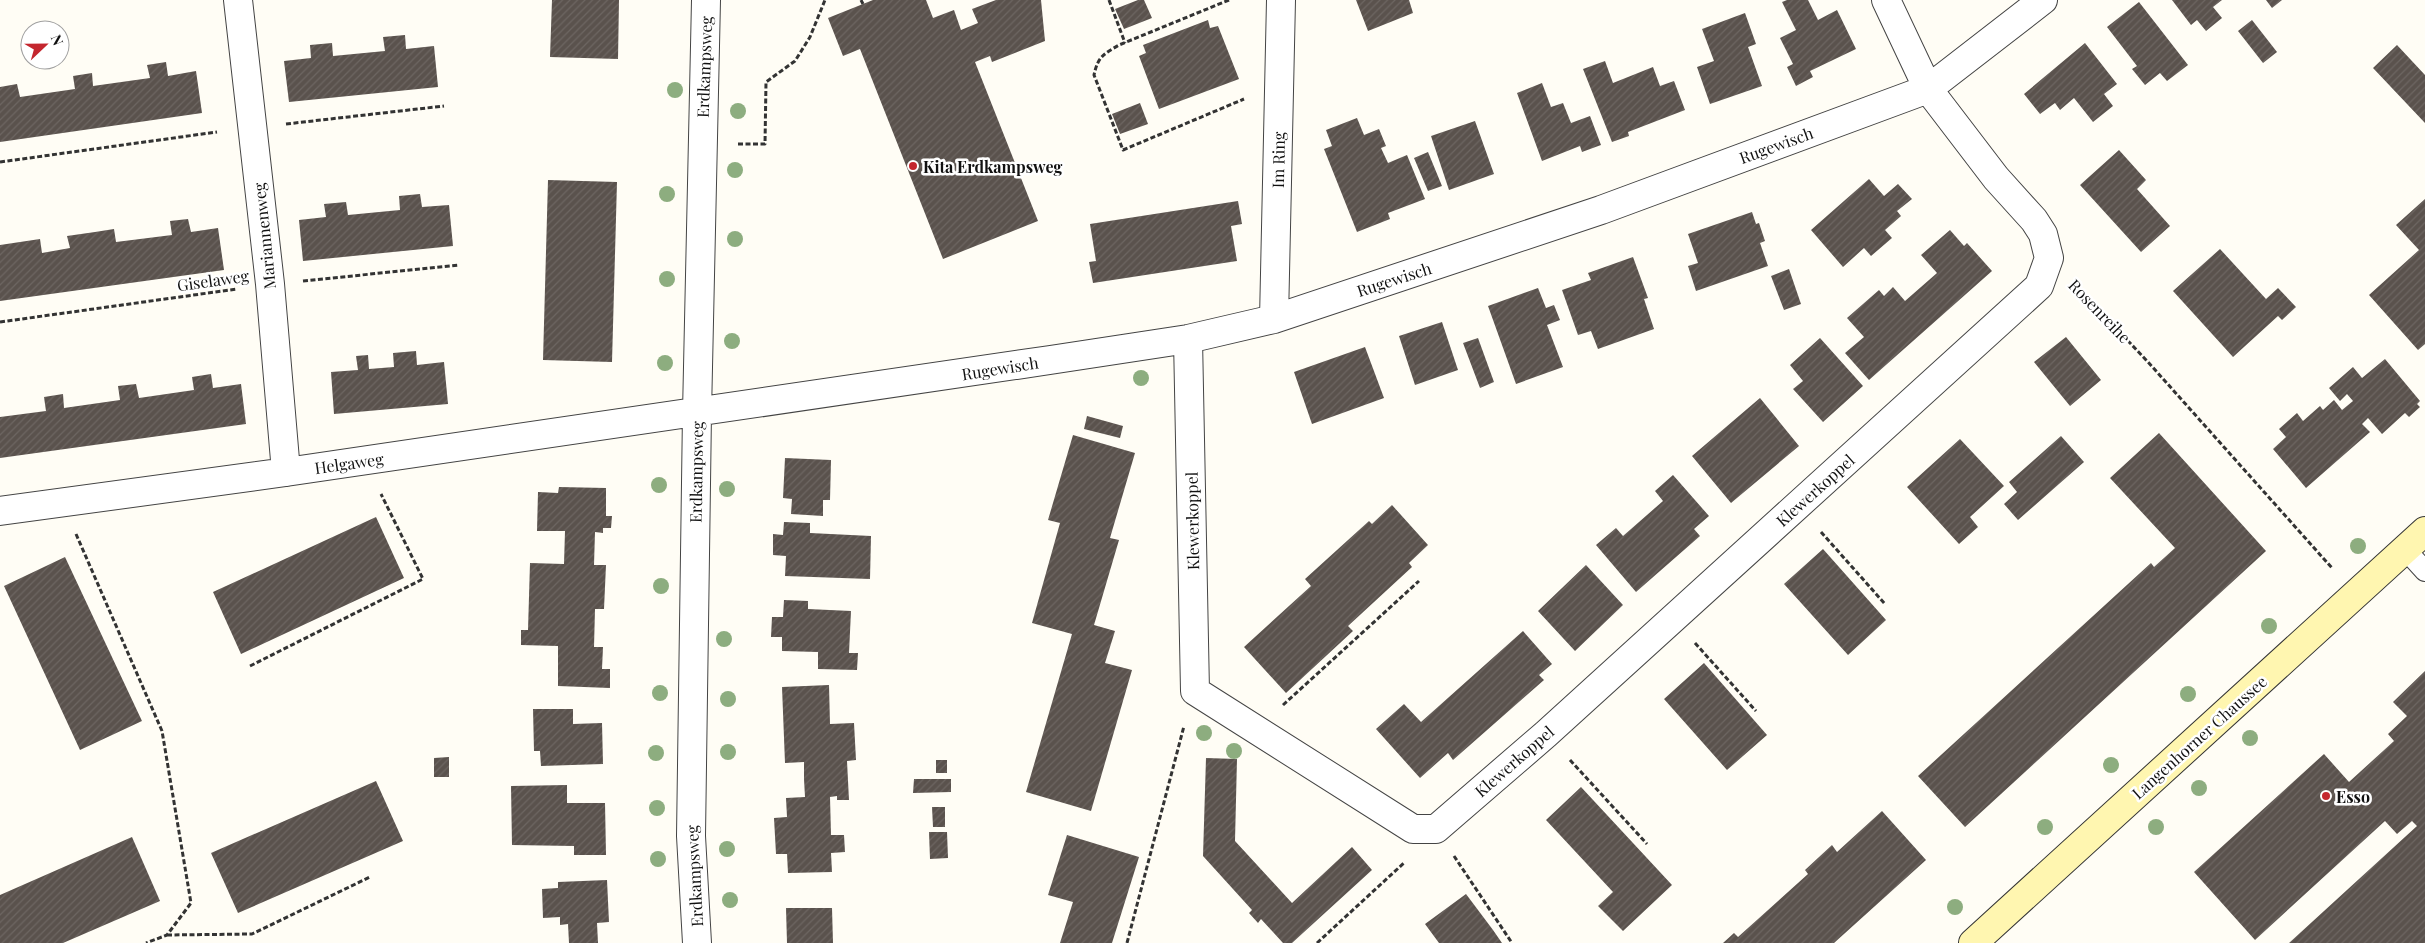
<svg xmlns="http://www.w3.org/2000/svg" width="2425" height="943" font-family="'Playfair Display',serif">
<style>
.building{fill:url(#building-hatch)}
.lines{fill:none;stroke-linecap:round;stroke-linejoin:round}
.lane-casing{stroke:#444;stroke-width:22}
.street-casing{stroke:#444;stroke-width:30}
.secondary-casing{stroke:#333;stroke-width:30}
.path{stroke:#333;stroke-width:3;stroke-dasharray:5 2.5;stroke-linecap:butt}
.lane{stroke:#fff;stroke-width:20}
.street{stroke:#fff;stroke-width:28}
.secondary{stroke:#fff6b0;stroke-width:28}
.tree{fill:#8dad7f}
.poi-dot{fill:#c4262e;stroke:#fff;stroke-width:2}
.labels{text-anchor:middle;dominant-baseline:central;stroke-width:5;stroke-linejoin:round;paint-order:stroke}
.street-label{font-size:16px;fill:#111;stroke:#fff}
.poi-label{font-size:16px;font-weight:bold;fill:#111;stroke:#fff;text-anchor:start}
</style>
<defs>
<pattern id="building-hatch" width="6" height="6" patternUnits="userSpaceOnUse" patternTransform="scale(1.25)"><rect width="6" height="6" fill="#5a524d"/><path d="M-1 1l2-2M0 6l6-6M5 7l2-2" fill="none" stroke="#6d6662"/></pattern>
</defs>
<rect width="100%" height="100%" fill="#fffdf5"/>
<!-- building -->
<path class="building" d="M552,0H619L618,59L550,57Z
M873,0H926L933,18L954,10L961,30L978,23L972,9L996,0H1041L1045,41L992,62L990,56L975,62L1038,221L943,259L860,49L843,56L828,18Z
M1138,0H1144L1152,18L1124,29L1115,9Z
M1356,0H1409L1413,13L1368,31Z
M1787,0H1808L1818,20L1837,10L1856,49L1810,71L1813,77L1796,86L1787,67L1793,64L1780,38L1796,30L1782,2Z
M2172,0H2222L2213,7L2222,18L2206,31L2197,20L2191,25Z
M2266,0H2282L2272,8Z
M2139,2L2188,65L2167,81L2160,73L2145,85L2132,69L2137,66L2107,27Z
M1745,13L1756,44L1748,47L1762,86L1710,104L1697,67L1714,61L1702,29Z
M1208,20L1210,28L1218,26L1239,79L1159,109L1139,56L1146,53L1143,45Z
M2252,20L2277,52L2263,63L2238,31Z
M405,35L406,49L434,46L438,87L289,102L284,61L311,58L310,45L332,43L333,56L385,51L383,37Z
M2085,43L2117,84L2104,94L2113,106L2093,122L2074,98L2060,110L2055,103L2040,114L2024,94Z
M2397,45L2425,75V123L2373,68Z
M1605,61L1613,83L1653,67L1660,86L1674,81L1685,110L1628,132L1629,136L1612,142L1583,69Z
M166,62L168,76L196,71L202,113L0,142V87L17,84L20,97L75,89L73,76L92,73L93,86L150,78L147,65Z
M1542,83L1551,107L1563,103L1571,123L1590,116L1601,145L1582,152L1580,146L1542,161L1517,93Z
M1140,103L1148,124L1120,134L1112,114Z
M1357,118L1364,135L1379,129L1386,146L1381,148L1388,163L1407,155L1425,199L1388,213L1390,219L1357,232L1324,149L1332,146L1326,130Z
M1475,121L1494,174L1449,190L1431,136Z
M2119,150L2146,180L2137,189L2170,226L2141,252L2080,185Z
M1428,152L1442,186L1428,191L1414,158Z
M1869,179L1884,196L1898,184L1912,199L1897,211L1901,216L1885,230L1892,238L1871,256L1864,248L1843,267L1811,230Z
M548,180L617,182L612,362L543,360Z
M420,194L422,207L449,205L453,246L303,261L299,220L326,217L324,204L346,202L348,215L400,210L399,196Z
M2425,199V344L2418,350L2369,295L2419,250L2396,225Z
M1238,201L1242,224L1231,226L1237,261L1093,283L1089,262L1096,261L1090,224Z
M1752,212L1756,224L1759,223L1765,241L1760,243L1768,266L1696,291L1688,266L1698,263L1688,234Z
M188,219L191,232L218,228L224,270L0,301V245L40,239L42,253L70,248L67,236L95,232L114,229L116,242L172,235L170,221Z
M1950,230L1964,246L1967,243L1992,271L1869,380L1845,353L1864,337L1847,318L1879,290L1884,296L1893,287L1905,301L1937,273L1921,255Z
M2220,249L2266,299L2278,288L2296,307L2282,320L2278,316L2233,357L2173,291Z
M1633,257L1648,298L1644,299L1654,329L1598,349L1591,331L1578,335L1562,290L1591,280L1588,273Z
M1789,269L1801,304L1784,310L1771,276Z
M1538,288L1546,308L1554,305L1560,320L1547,325L1563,367L1516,384L1488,306Z
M1442,322L1458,370L1415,385L1399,336Z
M2066,337L2101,380L2070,406L2034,362Z
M1478,338L1494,382L1480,388L1463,343Z
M1820,338L1863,386L1823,422L1793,389L1803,381L1790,365Z
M1365,347L1384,398L1312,424L1294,372Z
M416,351L417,365L444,362L448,404L334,414L331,372L358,370L356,356L368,355L369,369L394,367L393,353Z
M2385,359L2420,401L2417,404L2420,407L2409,417L2405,413L2382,434L2368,418L2362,424L2370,432L2306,488L2273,449L2286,437L2279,429L2297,413L2303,421L2320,406L2323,410L2334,400L2342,410L2353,401L2347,394L2340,401L2329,388L2353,367L2362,378Z
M211,374L213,388L241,384L246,424L0,458V417L46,411L44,397L63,394L64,408L120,400L118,386L136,384L139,398L194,390L192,377Z
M1760,398L1799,446L1731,503L1692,456Z
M1087,416L1123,426L1120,438L1084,429Z
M2159,433L2266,551L1965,827L1918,776L2151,563L2154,567L2175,548L2110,478Z
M1073,435L1135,453L1110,538L1119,540L1094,625L1115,631L1105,663L1132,670L1091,811L1026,792L1072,634L1032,623L1060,523L1048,520Z
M2061,436L2084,462L2018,520L2004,504L2017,492L2009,482Z
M1960,439L2004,486L1970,517L1978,527L1959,544L1907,487Z
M785,458L831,460L830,500H823V516L791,514L792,499L783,498Z
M1673,475L1709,516L1694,529L1700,536L1636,592L1596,545L1616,528L1623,536L1663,501L1655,491Z
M559,487L606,488V516H612L611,528H603V533L595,532L594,565H606L604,609H595L594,647H603L602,669H610V688L558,686V646L521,645V630H528L530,563L564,564L565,531H537L538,492L558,493Z
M1392,505L1428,545L1409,563L1412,567L1348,626L1353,631L1286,693L1244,647L1311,586L1305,579L1369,521L1372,524Z
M376,517L404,578L241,654L213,592Z
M784,522L810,523V533L871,536L870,579L785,576L786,556L773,555V534L783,535Z
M1823,549L1886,620L1848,655L1784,584Z
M65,557L142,721L80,750L4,586Z
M1586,565L1623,605L1575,651L1538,611Z
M784,600L808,601V609L851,611L849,653H858L857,670L818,669V652L782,651V637H771L772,617H783Z
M1523,631L1552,664L1539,675L1544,680L1453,760L1448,753L1420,778L1376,729L1404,704L1421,722Z
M1704,663L1767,735L1727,770L1664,699Z
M2425,671V943H2289L2417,826L2412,821L2397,834L2385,821L2255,940L2194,872L2324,754L2349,782L2394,741L2388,734L2407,716L2393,702Z
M829,685L830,724L854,723L856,760L847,761L849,800H837V796L830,797L831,835H844L845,852L831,853L832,872L788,873L787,854H776L774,818L787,817L786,798L805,797L804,779V762L785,763L782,687Z
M533,709H573V724L602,723L603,764L541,766L540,751H534Z
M449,757V777H434V758Z
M1206,758L1237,759L1235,841L1292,903L1352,847L1372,870L1292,943H1283L1261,919L1258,923L1249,913L1252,910L1203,856Z
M936,760H947V773H936Z
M914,779H951V792L913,793Z
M376,781L403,841L238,913L211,853Z
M567,785V803H605L606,855H574V846L512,845L511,786Z
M1581,787L1672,885L1623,931L1598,906L1613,892L1546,820Z
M932,807H945V827H933Z
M1882,811L1926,860L1834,943H1723L1734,933L1738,937L1808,874L1805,870L1832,845L1837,852Z
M929,832H947L948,858L930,859Z
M1067,835L1139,857L1112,943H1060L1073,902L1048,895Z
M132,837L160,901L63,943H0V895Z
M607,880L609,922L597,923L598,943H569L568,924L560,925V917L543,918L542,889L558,888V882Z
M1466,894L1493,930L1502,943H1439L1425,924Z
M786,908H832L833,943H787Z"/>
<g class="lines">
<!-- lane casing -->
<g class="lane-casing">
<path id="lane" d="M2405,549L2425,571"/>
</g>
<!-- street casing -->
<g class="street-casing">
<path id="street" d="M238,0L270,284L286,472
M1274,319L1281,0
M1188,339L1195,691L1413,829H1436L1546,734L2039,286L2049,258L2043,234L2034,220L1996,178L1928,89L1886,0
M0,511L286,472L1050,360L1188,339L1274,319L1601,210L1928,89L2043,0
M697,943L691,836L697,413L706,0"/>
</g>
<!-- secondary casing -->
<g class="secondary-casing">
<path id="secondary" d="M1973,943L2425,531"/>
</g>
<!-- path -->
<path class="path" d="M861,0L863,4
M1109,0L1125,43
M1229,0L1119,45C1104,54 1098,56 1094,75L1123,150L1244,99
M286,124L444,106
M738,144H765L766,82L795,61L810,37L825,0
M0,162L217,132
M303,281L459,265
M2076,286L2148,362L2332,568
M0,322L237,289
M1821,532L1885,604
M76,534L162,731L191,903L167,935L146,943
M1695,643L1756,711
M250,666L423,579L381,494
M1283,705L1419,581
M1570,760L1647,844
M1454,856L1512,943
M167,935L252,934L370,877
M1127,943L1184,726
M1317,943L1405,862"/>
<!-- lane -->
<use href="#lane" class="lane"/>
<!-- street -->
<use href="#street" class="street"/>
<!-- secondary -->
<use href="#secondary" class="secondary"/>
</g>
<!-- trees -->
<g class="tree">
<circle cx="675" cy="90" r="8"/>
<circle cx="738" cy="111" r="8"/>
<circle cx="735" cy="170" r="8"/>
<circle cx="667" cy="194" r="8"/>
<circle cx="735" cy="239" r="8"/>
<circle cx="667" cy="279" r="8"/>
<circle cx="732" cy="341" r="8"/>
<circle cx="665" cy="363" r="8"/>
<circle cx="1141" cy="378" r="8"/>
<circle cx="659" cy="485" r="8"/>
<circle cx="727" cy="489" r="8"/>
<circle cx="2358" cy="546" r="8"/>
<circle cx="661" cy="586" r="8"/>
<circle cx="2269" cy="626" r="8"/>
<circle cx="724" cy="639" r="8"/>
<circle cx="660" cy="693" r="8"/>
<circle cx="2188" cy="694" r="8"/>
<circle cx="728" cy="699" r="8"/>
<circle cx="1204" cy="733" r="8"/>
<circle cx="2250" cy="738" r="8"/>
<circle cx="1234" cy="751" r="8"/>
<circle cx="728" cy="752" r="8"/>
<circle cx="656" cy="753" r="8"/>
<circle cx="2111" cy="765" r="8"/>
<circle cx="2199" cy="788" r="8"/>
<circle cx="657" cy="808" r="8"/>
<circle cx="2045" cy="827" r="8"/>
<circle cx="2156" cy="827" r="8"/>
<circle cx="727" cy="849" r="8"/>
<circle cx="658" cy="859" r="8"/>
<circle cx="730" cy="900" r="8"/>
<circle cx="1955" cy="907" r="8"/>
</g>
<!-- markers -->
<g class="poi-dot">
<circle cx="913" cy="166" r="5"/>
<circle cx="2326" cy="796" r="5"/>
</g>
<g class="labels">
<!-- street labels -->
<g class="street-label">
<text transform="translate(704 67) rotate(-88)">Erdkampsweg</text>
<text transform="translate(1776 145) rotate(-20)">Rugewisch</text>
<text transform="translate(1278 160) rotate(-89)">Im Ring</text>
<text transform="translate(264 236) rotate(-96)">Mariannenweg</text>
<text transform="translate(1394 279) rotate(-18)">Rugewisch</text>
<text transform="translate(213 280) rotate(-8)">Giselaweg</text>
<text transform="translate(2100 311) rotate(46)">Rosenreihe</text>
<text transform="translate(1000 368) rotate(-9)">Rugewisch</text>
<text transform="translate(349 463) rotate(-8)">Helgaweg</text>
<text transform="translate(696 472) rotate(-89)">Erdkampsweg</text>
<text transform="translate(1815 490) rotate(-42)">Klewerkoppel</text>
<text transform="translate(1192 521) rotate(-91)">Klewerkoppel</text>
<text transform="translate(2199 737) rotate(-42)">Langenhorner Chaussee</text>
<text transform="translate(1514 761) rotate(-41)">Klewerkoppel</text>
<text transform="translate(694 876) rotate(-93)">Erdkampsweg</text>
</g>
<!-- poi labels -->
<g class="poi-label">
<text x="923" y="166">Kita Erdkampsweg</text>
<text x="2336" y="796">Esso</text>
</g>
</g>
<!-- north arrow -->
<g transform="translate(45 45) rotate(68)"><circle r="24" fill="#ffffff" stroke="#a0a0a0"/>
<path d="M0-4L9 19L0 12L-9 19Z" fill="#c4262e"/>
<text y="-8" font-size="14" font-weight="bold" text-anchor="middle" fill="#111111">N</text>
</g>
</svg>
